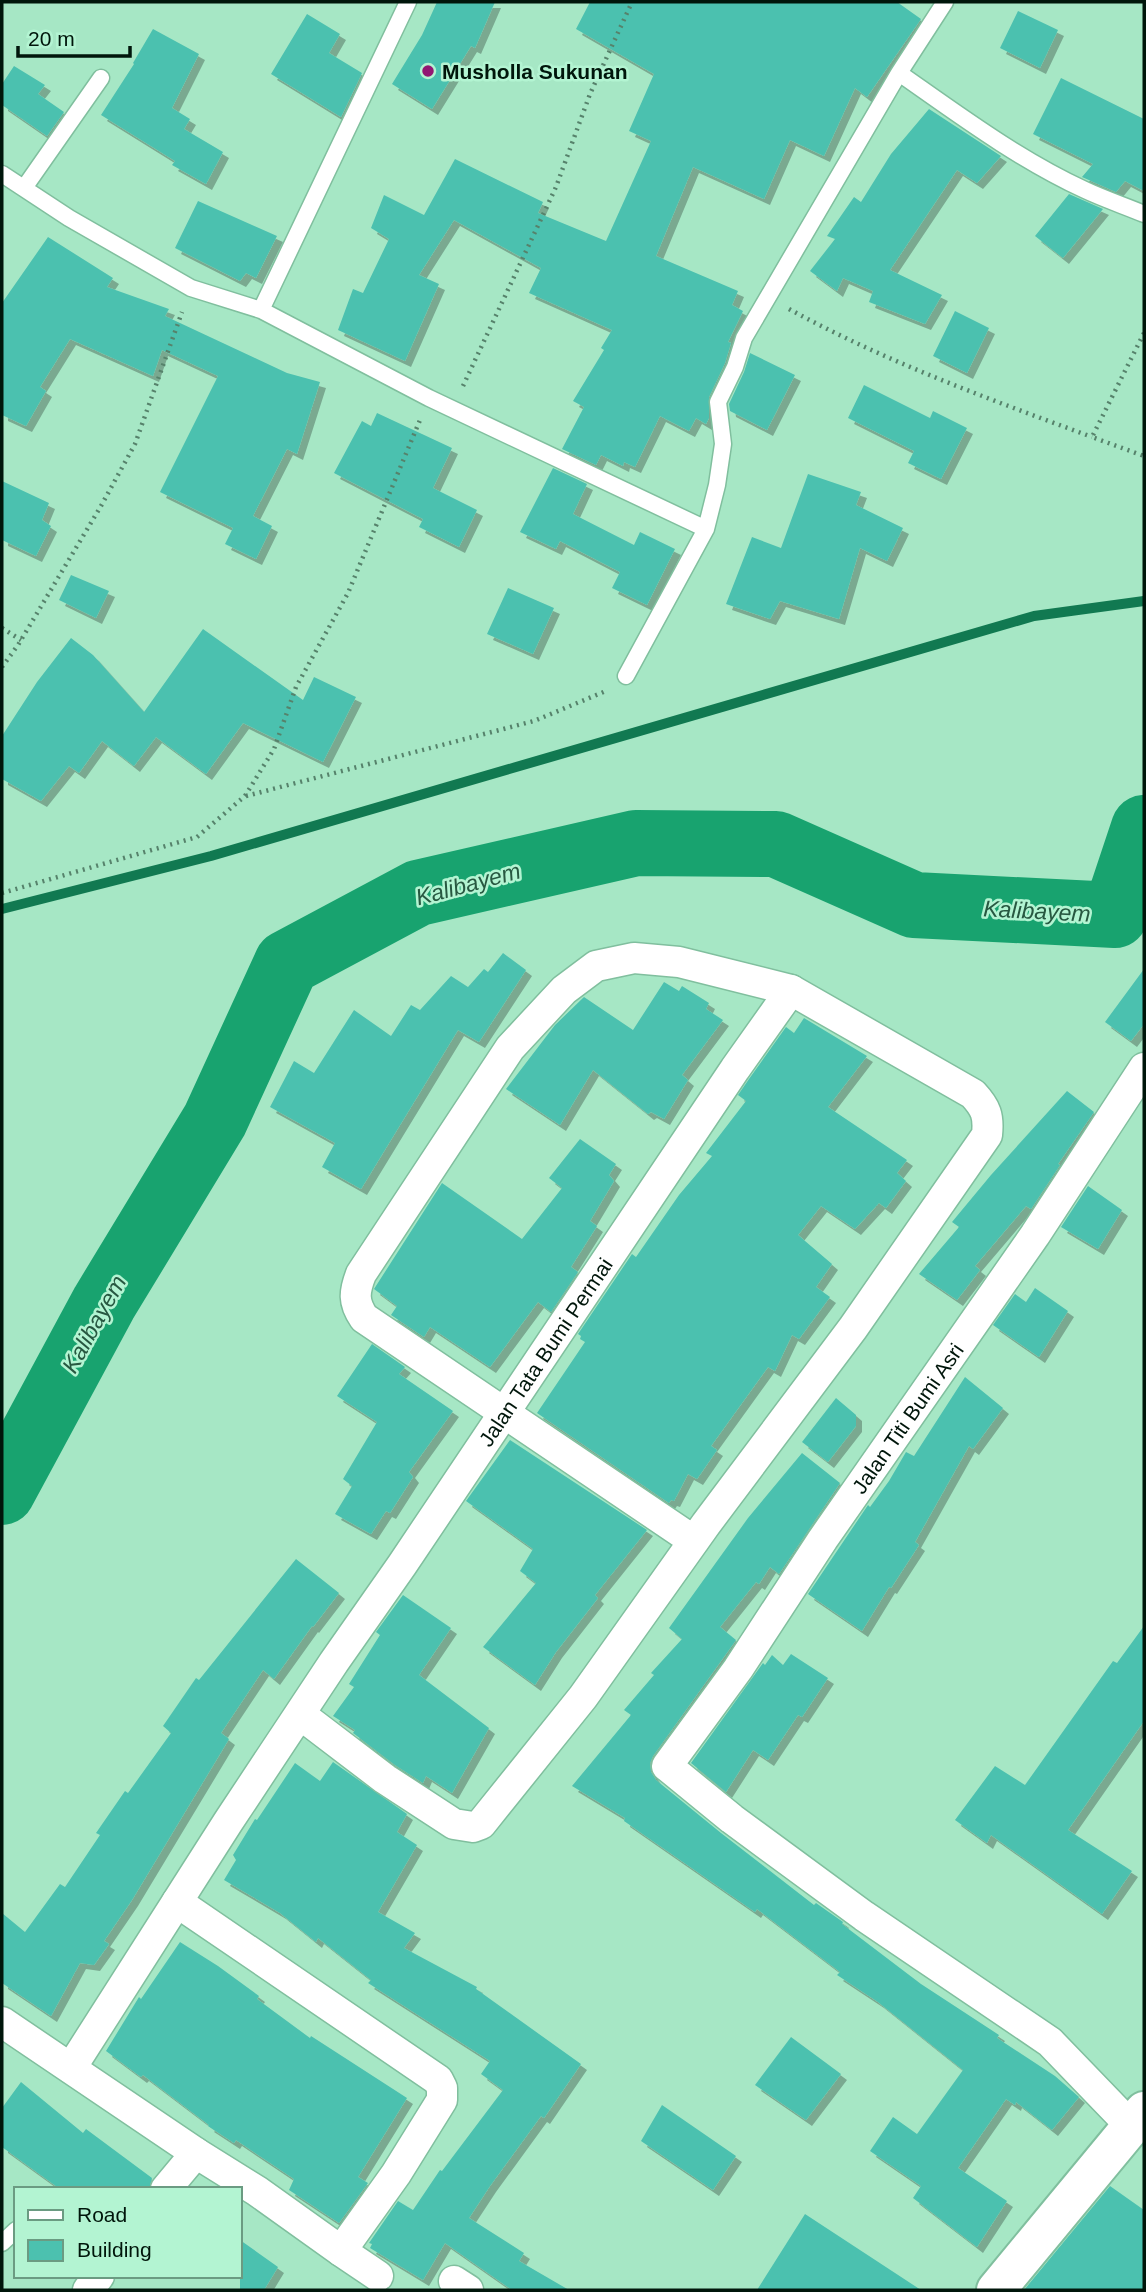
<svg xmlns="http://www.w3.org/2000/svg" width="1146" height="2292" font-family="Helvetica,sans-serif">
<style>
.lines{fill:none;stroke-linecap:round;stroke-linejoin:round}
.stream{stroke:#117951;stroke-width:10}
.river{stroke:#18a36f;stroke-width:66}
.building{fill:#4cc1af;filter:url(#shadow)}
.service-casing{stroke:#80bf9e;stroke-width:19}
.minor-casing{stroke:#80bf9e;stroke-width:33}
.tertiary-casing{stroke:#80bf9e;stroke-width:42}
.path{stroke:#56826b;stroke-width:4.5;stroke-dasharray:2 5;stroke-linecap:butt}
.service{stroke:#fff;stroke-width:16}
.minor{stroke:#fff;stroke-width:30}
.tertiary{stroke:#fff;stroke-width:38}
.poi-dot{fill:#921773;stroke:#b3f4d2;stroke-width:2.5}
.labels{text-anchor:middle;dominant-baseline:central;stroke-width:5;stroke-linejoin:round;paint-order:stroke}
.poi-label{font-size:21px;font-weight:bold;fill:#00160b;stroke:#b3f4d2;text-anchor:start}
.street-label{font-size:21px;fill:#00160b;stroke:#b3f4d2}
.water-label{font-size:23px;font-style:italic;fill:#275841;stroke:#b3f4d2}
</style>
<defs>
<filter id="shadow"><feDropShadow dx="6" dy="6" stdDeviation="0" flood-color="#0004"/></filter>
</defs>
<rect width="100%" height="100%" fill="#a6e7c5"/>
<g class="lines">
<!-- stream -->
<path class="stream" d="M2,909L211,856L1034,616L1144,601"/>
<!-- river -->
<path class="river" d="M2,1492L104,1303L215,1120L287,963L418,893L636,843L776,844L914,905L1115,915L1144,828"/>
</g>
<!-- building -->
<path class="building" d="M437,2H495L475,48L471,46L432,109L392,84L422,35Z
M590,2H897L921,19L867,97L855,88L824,156L790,140L764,199L693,167L656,256L738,291L732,305L743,311L728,342L731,343L725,363L709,397V418L706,424L696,418L689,431L660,416L635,467L624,462L623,466L601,455L596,465L562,449L584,407L573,401L604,350L601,348L612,330L529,293L541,268L454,220L419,275L439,284L405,361L338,330L353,289L363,293L389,239L371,228L384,195L424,215L455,159L543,202L538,213L606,241L651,141L629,131L654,74L576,29Z
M1018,11L1058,30L1040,68L1000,48Z
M307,14L340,34L329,53L362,73L341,117L271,74Z
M153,29L199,54L172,108L190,119L184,129L223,152L206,184L172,165L175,161L101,115L134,64L133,63Z
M14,66L45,85L38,94L64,112L47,136L2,105V84Z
M1061,78L1144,119V191L1125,181L1116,192L1082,177L1093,164L1033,134Z
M929,109L1001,156L977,183L957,170L890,270L942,295L925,324L869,302L873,291L843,278L837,291L810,271L835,239L827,236L854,197L861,202L891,154Z
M1069,194L1103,209L1063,258L1035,236Z
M198,201L277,236L256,278L246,273L240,281L175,248Z
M48,237L113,278L107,287L169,309L165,316L287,373L320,382L297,454L287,449L253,516L272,526L256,559L225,544L233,528L160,492L218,376L162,350L153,376L70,339L40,387L46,391L26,426L2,415V303Z
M955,311L989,328L967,373L933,356Z
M750,353L795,375L767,430L730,411L729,404L744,372Z
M864,385L930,418L933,411L967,428L941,479L908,463L914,451L848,418Z
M377,413L452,448L433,488L477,510L459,547L419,527L423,519L334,473L362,421L371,426Z
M553,468L587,484L573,514L634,545L640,532L675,549L647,605L612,588L620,572L560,541L556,549L520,532Z
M808,474L861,492L856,505L903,528L887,561L860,548L839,619L780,601L770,619L726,604L752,537L781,548Z
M2,481L49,503L42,520L51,526L36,556L2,540Z
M71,575L109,591L96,618L59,600Z
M508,588L554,608L533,654L487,634Z
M203,629L303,700L314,677L356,697L323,762L243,723L206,774L156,737L134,766L102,741L79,773L69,766L41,801L2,779V736L37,682L71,638L93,655L144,712Z
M503,953L526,970L479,1042L458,1030L361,1189L322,1167L335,1143L270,1107L294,1061L314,1073L354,1010L391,1036L411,1005L420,1010L451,976L468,987L484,969L488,972Z
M1144,969V1024L1131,1041L1105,1022Z
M664,982L679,991L682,986L709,1003L706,1009L723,1020L682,1075L688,1080L664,1119L651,1112L648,1114L593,1070L560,1125L506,1089L555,1025L584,997L633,1030Z
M804,1018L867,1056L828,1107L907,1160L897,1173L906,1181L886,1208L879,1203L855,1229L821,1206L798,1235L832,1264L816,1287L830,1297L799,1339L792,1335L775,1371L768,1367L711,1446L717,1450L697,1479L688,1474L674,1501L671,1500L669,1503L537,1413L585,1342L580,1339L581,1336L578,1334L632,1254L636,1257L679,1195L712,1156L706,1153L746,1101L738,1095L749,1079L786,1027L794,1033Z
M1067,1091L1094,1112L1058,1164L1060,1165L1031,1209L1026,1206L975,1266L980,1270L957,1300L919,1274L959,1227L952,1222L991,1175Z
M580,1139L616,1164L609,1175L614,1181L590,1221L597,1226L571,1267L578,1272L551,1312L538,1302L490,1367L430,1327L424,1337L391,1315L397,1306L374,1289L442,1183L522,1239L562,1188L549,1178Z
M1088,1186L1122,1210L1098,1249L1061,1227Z
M1035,1288L1068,1311L1039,1357L993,1325L1015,1294L1026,1302Z
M372,1344L405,1367L399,1374L453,1411L409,1472L413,1477L390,1513L386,1511L371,1534L335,1514L352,1486L343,1479L377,1422L337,1396Z
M965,1377L1003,1408L973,1449L969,1446L915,1542L919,1545L891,1588L889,1587L862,1631L808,1594L868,1505L870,1507L889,1481L906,1452L914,1456Z
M836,1398L856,1415V1426L828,1462L802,1442Z
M510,1440L647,1530L595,1595L598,1598L556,1652L535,1685L483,1647L536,1583L520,1571L533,1549L466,1501Z
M802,1453L840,1483L779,1574L770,1567L759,1584L756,1582L720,1627L736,1640L653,1756L650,1763L651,1772L656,1780L721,1833L814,1905L816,1903L843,1922L842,1924L921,1984L999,2035L997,2038L1055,2076L1079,2097L1052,2130L1016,2102L1015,2105L1006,2099L958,2168L1007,2201L977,2247L913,2198L921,2186L870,2151L893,2117L917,2134L963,2070L878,2002L837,1975L840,1972L757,1909L755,1912L624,1821L625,1818L572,1786L631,1715L624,1710L654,1675L651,1673L682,1639L669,1628L748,1518Z
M296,1559L339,1593L313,1627L312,1626L274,1679L263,1670L221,1733L229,1739L132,1900L104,1941L109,1944L94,1965L80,1963L51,2016L2,1983V1913L25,1932L60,1884L65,1887L100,1835L96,1833L125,1791L128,1793L171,1733L163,1726L196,1678L199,1680Z
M403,1595L451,1628L419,1675L489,1728L452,1793L426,1776L423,1783L395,1765L353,1733L355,1730L333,1716L354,1687L349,1684L380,1635L376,1632Z
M1144,1626V1721L1068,1830L1132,1871L1102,1914L991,1835L987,1843L955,1820L995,1766L1025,1785L1113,1661L1117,1663Z
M791,1654L828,1678L802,1717L798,1715L768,1760L753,1750L726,1792L691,1763L763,1663L765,1665L772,1655L783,1665Z
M333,1762L407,1814L397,1832L417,1845L378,1912L415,1933L404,1948L477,1987L476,1989L581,2064L544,2118L541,2116L490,2186L469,2218L524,2253L519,2261L569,2290H512L445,2243L423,2280L370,2248L372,2244L369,2243L398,2201L413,2210L440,2170L442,2171L503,2090L481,2074L490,2061L368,1983L371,1980L318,1938L316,1942L280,1913L224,1880L236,1860L233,1855L255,1819L257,1820L295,1763L320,1781Z
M180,1942L218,1966L259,1996L257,1999L310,2038L311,2036L407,2098L358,2177L368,2183L339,2223L289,2190L294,2179L236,2140L234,2143L208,2126L209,2125L143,2075L141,2077L106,2051L139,1997L141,1999Z
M791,2037L841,2074L806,2120L755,2085Z
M21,2082L83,2133L86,2129L152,2178L149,2189H60L2,2147V2108Z
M662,2105L736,2156L713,2190L641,2141Z
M1110,2186L1144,2210V2290H1024Z
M805,2214L921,2290H757Z
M240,2240L278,2267L264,2290H240Z"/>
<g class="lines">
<!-- service casing -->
<g class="service-casing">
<path id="service" d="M899,73C959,115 1018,159 1085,190C1104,199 1125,206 1144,214
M2,174L69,218L191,288L261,310L408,2
M24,188L101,78
M261,310L429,398L706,529
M626,676L706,529L717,485L723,444L718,402L735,367L744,338L899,73L945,2
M2,2243L16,2230"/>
</g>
<!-- minor casing -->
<g class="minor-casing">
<g id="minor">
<path d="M301,1715L385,1779L454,1824L473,1827L481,1824L583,1697L706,1524L853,1328L987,1135C989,1116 986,1108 973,1094L791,990L679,962L634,958L596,966L564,990L510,1048L361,1274C354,1292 353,1302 364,1318L694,1541"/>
<path d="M2,2022L196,2153L257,2191L341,2251L396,2174L442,2100V2088L438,2080L177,1902"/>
<path id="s1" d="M71,2068L228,1822L334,1662L402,1565L735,1069L791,990"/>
<path id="s2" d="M1131,2126L1050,2042L864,1916L732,1819L667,1766L738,1669L823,1539L1035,1235L1144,1068"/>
<path d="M166,2189L196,2153"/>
<path d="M341,2251L378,2276"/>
<path d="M454,2281L468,2290"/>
<path d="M88,2290L99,2276"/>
</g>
</g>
<!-- tertiary casing -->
<g class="tertiary-casing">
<path id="tertiary" d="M996,2290L1144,2111"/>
</g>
<!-- path -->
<path class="path" d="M789,309C886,362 989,399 1092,437
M1144,333L1092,437L1144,456
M463,386L556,187L590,94L632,2
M2,628L21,640
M2,667L18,645L101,506L135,444L182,312
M246,796L534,721L606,691
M2,893L197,837L245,796L274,749L296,687L348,593L420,420"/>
<!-- service -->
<use href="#service" class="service"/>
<!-- minor -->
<use href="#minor" class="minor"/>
<!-- tertiary -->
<use href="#tertiary" class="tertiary"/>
</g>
<!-- markers -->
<circle class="poi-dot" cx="428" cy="71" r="7"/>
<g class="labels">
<!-- poi labels -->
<g class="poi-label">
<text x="442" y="71">Musholla Sukunan</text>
</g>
<!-- street labels -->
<g class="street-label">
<text stroke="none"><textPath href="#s1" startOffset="859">Jalan Tata Bumi Permai</textPath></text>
<text stroke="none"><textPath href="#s2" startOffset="1012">Jalan Titi Bumi Asri</textPath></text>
</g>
<!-- water labels -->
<g class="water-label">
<text transform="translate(468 884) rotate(-15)">Kalibayem</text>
<text transform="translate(1037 911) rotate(3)">Kalibayem</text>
<text transform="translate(94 1324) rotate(-61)">Kalibayem</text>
</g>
</g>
<!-- border -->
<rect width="1146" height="2292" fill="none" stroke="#00160b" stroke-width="7"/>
<!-- legend -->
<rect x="14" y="2187" width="228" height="91" fill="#b3f4d2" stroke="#6b9b82" stroke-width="2"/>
<rect x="28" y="2210" width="35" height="10" fill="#ffffff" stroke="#6b9b82" stroke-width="2"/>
<text x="77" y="2222" font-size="21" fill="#00160b">Road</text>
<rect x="28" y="2240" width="35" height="21" fill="#4cc1af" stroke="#6b9b82" stroke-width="2"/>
<text x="77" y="2257" font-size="21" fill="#00160b">Building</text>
<!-- scale -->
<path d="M18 46v10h112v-10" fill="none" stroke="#00160b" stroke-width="3.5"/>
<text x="28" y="46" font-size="21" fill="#00160b" stroke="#b3f4d2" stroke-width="5" paint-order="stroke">20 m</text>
</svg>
